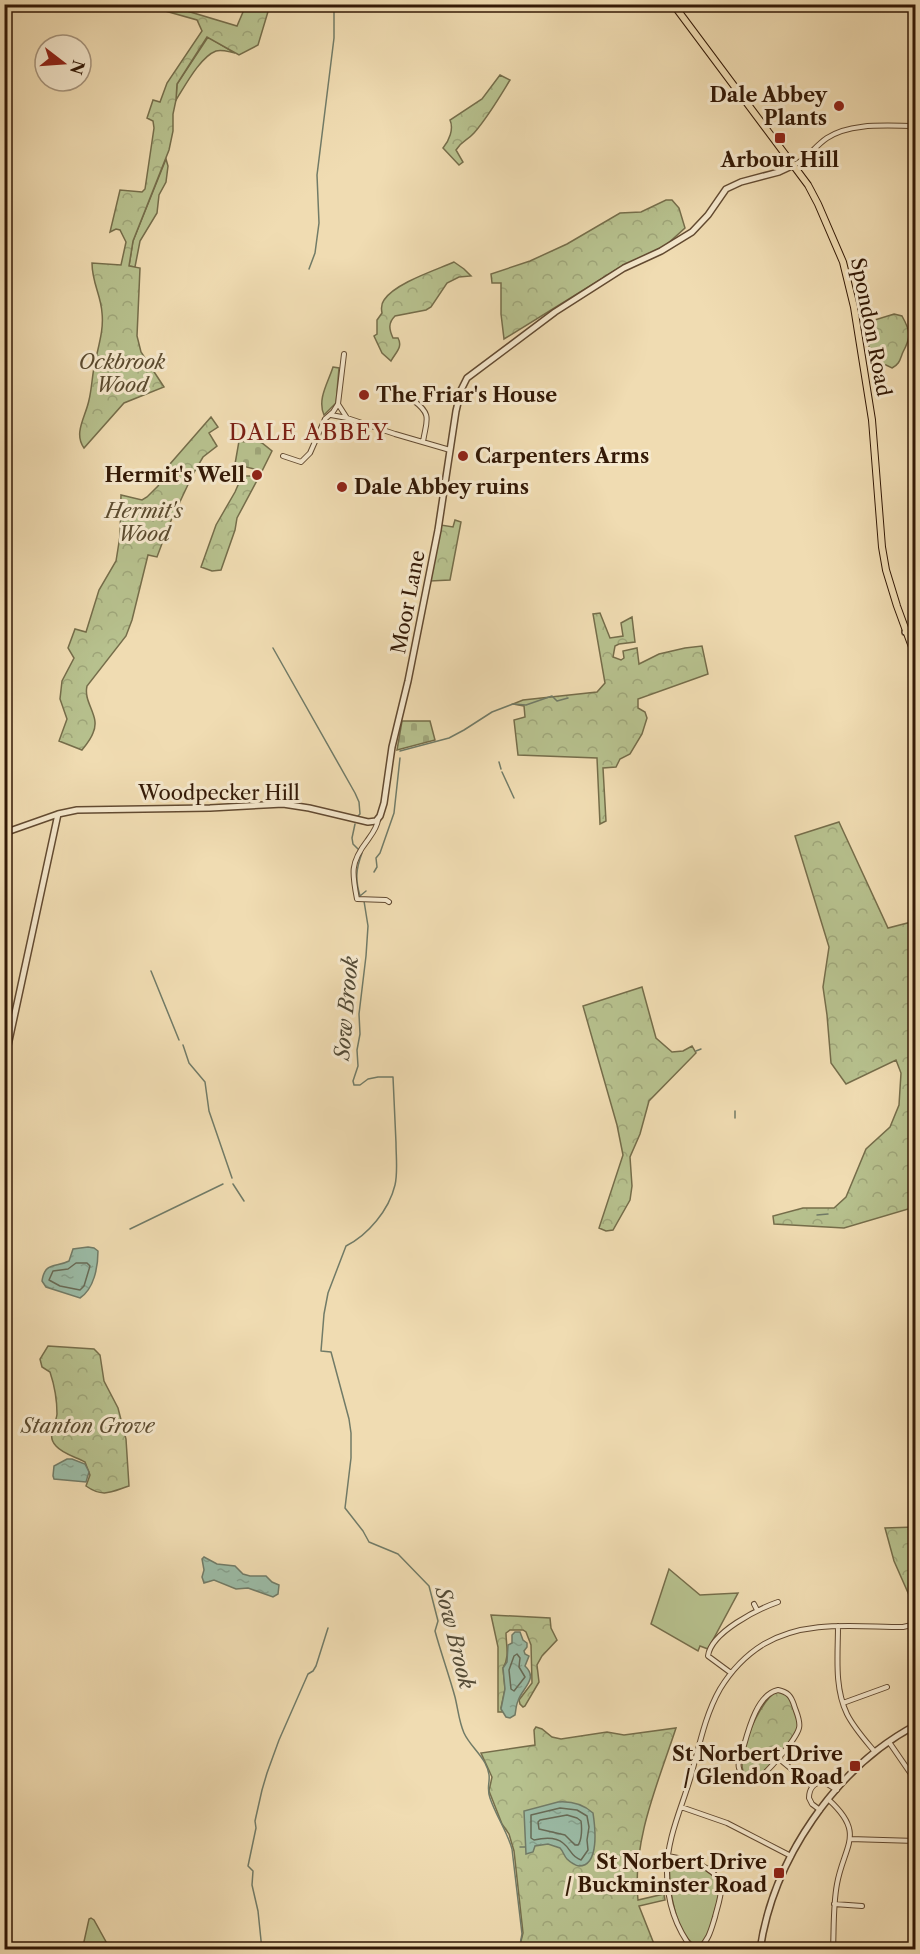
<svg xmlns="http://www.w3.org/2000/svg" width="920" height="1954" font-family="'Libre Caslon Text',serif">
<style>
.green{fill:#b7c18e;stroke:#756d4a;stroke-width:1.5}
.forest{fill:url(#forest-crowns);stroke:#756d4a;stroke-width:1.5}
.cemetery{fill:url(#cemetery-stones);stroke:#756d4a;stroke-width:1.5}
.water{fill:url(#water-ripples);stroke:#717b67;stroke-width:1.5}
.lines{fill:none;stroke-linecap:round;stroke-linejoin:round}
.shore{stroke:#676a56;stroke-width:1.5}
.stream{stroke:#717b67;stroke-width:1.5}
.minor-casing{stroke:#624a31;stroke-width:6}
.tertiary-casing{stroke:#624a31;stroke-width:8}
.primary-casing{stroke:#331906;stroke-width:8}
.minor{stroke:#f5e8cd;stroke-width:4}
.tertiary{stroke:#f5e8cd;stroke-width:5}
.primary{stroke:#f0dcb2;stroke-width:6}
.poi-dot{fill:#8f2418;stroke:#f5e8cd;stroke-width:2}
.labels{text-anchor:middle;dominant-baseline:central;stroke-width:6;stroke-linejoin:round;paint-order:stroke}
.poi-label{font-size:20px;font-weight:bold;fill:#331906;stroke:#f5e8cd;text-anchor:end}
.street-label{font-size:20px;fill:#331906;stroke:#f5e8cd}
.park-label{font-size:20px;font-style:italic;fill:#5b4b2f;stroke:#f5e8cd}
.water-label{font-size:21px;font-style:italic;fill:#524a36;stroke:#f5e8cd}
.quarter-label{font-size:22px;letter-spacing:1.5px;fill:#7a1f14;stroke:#f5e8cd}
</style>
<defs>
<pattern id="forest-crowns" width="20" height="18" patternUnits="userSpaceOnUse" patternTransform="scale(1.5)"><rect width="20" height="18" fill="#b7c18e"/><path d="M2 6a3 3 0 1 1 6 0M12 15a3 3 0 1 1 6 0" fill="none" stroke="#9ea579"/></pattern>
<pattern id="cemetery-stones" width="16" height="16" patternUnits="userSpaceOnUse" patternTransform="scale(1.5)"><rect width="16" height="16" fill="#b7c18e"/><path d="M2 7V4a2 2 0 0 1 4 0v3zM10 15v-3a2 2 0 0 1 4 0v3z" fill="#9ea579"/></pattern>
<pattern id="water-ripples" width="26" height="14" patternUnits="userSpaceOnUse" patternTransform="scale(1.5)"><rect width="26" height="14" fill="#9bbca7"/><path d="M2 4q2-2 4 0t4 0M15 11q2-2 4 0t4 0" fill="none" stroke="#86a18e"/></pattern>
</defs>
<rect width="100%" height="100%" fill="#f0dcb2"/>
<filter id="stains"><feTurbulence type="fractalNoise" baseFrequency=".00333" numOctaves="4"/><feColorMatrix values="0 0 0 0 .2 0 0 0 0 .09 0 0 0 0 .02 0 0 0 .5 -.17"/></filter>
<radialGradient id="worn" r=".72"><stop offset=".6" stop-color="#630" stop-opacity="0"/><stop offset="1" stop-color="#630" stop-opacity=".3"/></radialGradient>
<!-- green -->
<path class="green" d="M208,37L235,53C229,52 222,49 216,51C200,57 185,86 176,100L177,84Z
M166,159L168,166L166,182L159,195L157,213L140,241L135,267L129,266L133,241Z
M333,367L339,368L336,403L324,415C317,399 328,383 333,367Z
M669,1569L700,1595L738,1593L708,1649L700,1646L698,1651L651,1624Z
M674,1860C690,1861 718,1871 719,1889C720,1898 715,1908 713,1917C710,1928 709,1938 699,1945H695C675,1933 668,1886 670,1864Z
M91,1918L94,1920L110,1949H104L103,1946H83L89,1919Z"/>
<!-- forest -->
<path class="forest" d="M167,5L237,26L246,5H270L258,45L239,55L207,37L177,84L176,100L173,114V131L169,150L133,241L129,266L140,268L137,336L141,352L164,387L124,403L84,448C73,433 86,416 89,400C92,388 92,375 95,363C98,347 104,330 102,313C101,295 92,283 92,263L121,265L126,242L120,230L116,229L110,232L120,190L142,192L145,189L154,128L153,121L147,118L153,100L160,102L167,83L202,31L197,20L165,11Z
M500,75L510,80C499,98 488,117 474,133C467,141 463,139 456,150L463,162L459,165L443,148C449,141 454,129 450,120L482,99Z
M666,200H672L679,208L685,228L665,246L619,268L504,339L501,314V283H492L491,274L530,261L567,244L620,213L641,212Z
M454,262L464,269L471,276L459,277L447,283L431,307L426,310L395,316C388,323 389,329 393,338H398C403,347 396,352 391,361L382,353L374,336L377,334V320L382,313C381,308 381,304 384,300C395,283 436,270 454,262Z
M894,314L902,316C911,332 911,337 903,352C900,359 900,364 892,368L886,365H872L865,323Z
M211,417L218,427L209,433L217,446L203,457L193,474L169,525L157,557L148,555L132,620L126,636L87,686C83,703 101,716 93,733C91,739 86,745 82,750L59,741L67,719L60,699L62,681L74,658L68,648L75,629L86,632L99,590L116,561L120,536L121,495L142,500L147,497L158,486L170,464Z
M254,469L262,471L237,518L235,530L221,570L212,571L201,567L216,525L235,492L242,476H252Z
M455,520L461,522L450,580L430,581L441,525L453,527Z
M600,613L610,638L623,636L621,623L632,617L635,642L619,644L615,646L613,657L621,660L624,658L623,651L637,648L639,664L659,654L685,648L702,646L708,674L638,699V708L645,712L647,718L642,734L630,754L620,759L616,767L603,768L606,821L600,824L597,758L518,755L514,720L525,717L524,706L513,704L523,700L597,692L605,683L593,614Z
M839,822L888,928L915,921V1207L844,1228L774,1224L773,1216L803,1208H834L846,1197L866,1149L890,1127L899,1105L901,1073L896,1060L846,1084L831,1063L827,1015L823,987L829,947L795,836Z
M642,987L656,1038L672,1052L683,1051L692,1046L696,1053L649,1101L640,1134L630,1157L632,1186L630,1200L613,1230L606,1231L599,1228L623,1155L617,1125L583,1006Z
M48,1346L94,1349L100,1355L104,1381L118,1408L126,1439L129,1486C111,1492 103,1498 86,1486L90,1475L85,1462C76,1457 63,1454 56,1446C46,1436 56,1425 57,1414C57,1401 54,1384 50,1372L42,1367L40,1359Z
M915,1527V1586L909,1595L894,1561L885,1528Z
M491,1615L550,1618L551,1628L557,1640L542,1656L537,1665L539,1682L525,1706L523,1707L520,1704L519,1700L532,1683L531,1645L526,1632L523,1630H510L506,1633C506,1645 510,1657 503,1668L505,1689L501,1708L503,1712H498V1647Z
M776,1692C780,1692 781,1692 785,1694C792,1698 800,1719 798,1727C796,1736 765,1774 757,1777C722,1787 757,1701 776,1692Z
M536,1727L542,1729L552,1737L561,1739L607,1732L624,1735L676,1728C658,1783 632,1841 638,1900L664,1894L665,1900L639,1906L656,1949H519L523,1933L514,1851L509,1834L502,1824L489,1791L492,1777L481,1753L535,1745L534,1730Z"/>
<!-- cemetery -->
<path class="cemetery" d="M247,437L262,443L272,451L262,471L235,464L239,441L246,442Z
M402,721H430L435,740L397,750Z"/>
<!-- water -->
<path class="water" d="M88,1247L94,1248L98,1251C98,1267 94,1289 80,1298L46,1287L42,1281C45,1261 56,1268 69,1261L73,1249Z
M67,1459H72L85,1464L89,1472L86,1482L54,1479L53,1476L54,1466Z
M204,1557L217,1564L235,1566L243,1574L250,1576H266L272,1582L279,1585L278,1594L273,1597L248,1588L236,1589L214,1580L204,1583L202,1577L204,1570L202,1559Z
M515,1632H520L523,1640L527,1643V1647L524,1651L525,1654L529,1656L525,1666C539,1679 522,1688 518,1701C516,1705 516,1710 515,1715L510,1718L506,1717L501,1709L505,1689L503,1668L507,1662L508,1645L512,1643V1635Z
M558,1802C572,1801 583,1804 593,1813C595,1826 600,1866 579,1866C576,1866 570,1862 567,1859C564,1856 563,1851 560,1848L548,1844L535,1846L533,1852L526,1854L524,1811Z"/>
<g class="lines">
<!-- shore -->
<path class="shore" d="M76,1263H87L90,1266L84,1286L80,1290L60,1286L49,1280L53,1271L68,1269Z
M517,1654L520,1658L519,1667L525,1677L514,1691L511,1689L509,1670L514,1656Z
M560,1808L577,1810L587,1816L589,1827L587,1840L588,1850L581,1860C571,1857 571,1849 563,1843C556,1837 543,1838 534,1840L531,1838V1815Z
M567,1815L577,1818L581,1821C582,1828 582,1840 578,1845H575L565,1835L539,1829L538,1822L540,1820Z"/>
<!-- stream -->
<path class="stream" d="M309,269L315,253L319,223L317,175L334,38V4
M273,648L355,793L359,802L360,814L358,816
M400,751L449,738L464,730L492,712L513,704L526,705L552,696L557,701L568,698
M499,762L501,769
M502,772L514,798
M355,824L352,838L353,844L362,853C356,869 355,879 360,896L366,891
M374,872L377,867L376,858L380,853L394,813L400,758
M364,901L368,926L366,956L359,1014L360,1034L357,1050L358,1066L353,1081L354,1085H360L368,1079L378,1077H393C394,1099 395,1121 396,1143C396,1157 398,1172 395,1185C389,1210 368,1235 346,1246L328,1293L324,1314L321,1351L331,1352L349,1419L351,1433V1458L345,1508L363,1531L369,1542L398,1554L429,1586L438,1621L435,1631C441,1653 449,1675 455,1697C458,1709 459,1722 464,1733C469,1744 479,1752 485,1763C494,1780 485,1784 490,1798C496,1816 507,1831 512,1849L522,1934L519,1950
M151,971L179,1040
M183,1045L189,1063L205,1082L209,1111L232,1178
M696,1051L701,1049
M735,1118V1111
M233,1184L244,1201
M817,1215L828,1214
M130,1229L223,1184
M520,1847H525
M262,1950L258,1911L252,1885L253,1871L248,1866L256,1828L255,1821L262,1790L267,1773L279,1740L308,1674L313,1671L316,1666L328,1628"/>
<!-- minor casing -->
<g class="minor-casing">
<path id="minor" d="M794,165C807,159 815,146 827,138C851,122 888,126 916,126
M414,401C433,415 426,421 423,442
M338,404L347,418
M331,415L347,418L395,434L450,450
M283,456L301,462L310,453L325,419L333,412L338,404L344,354
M378,820C377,828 372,834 367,841C350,863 352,873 357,899L386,900L389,902
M754,1604L757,1610
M838,1626C838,1655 834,1687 847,1714C854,1728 865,1740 875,1752
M731,1673L708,1656C711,1632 758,1609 778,1602
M778,1690C788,1692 791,1696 794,1705C796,1712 801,1721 799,1728C796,1740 771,1767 762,1776C753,1781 741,1779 739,1768C737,1762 741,1755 743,1749C748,1731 757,1694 778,1690Z
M843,1703L887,1687
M889,1742L911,1774L916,1786
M778,1758L812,1786
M829,1800C866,1834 844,1845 837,1884C833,1905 834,1928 833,1950
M681,1807L727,1823L791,1856
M820,1810L812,1804L809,1798C809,1789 814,1782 824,1782L837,1790
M850,1839L916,1841
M668,1856C685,1859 720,1866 721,1889C721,1898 717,1908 715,1917C711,1930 709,1940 698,1950
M834,1904L862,1906
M693,1950C676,1928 667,1901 667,1873C666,1840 682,1807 691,1776C699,1747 705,1715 720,1689C731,1671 746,1655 764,1644C806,1619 857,1627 903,1627L916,1624
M912,1950L916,1853"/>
</g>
<!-- tertiary casing -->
<g class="tertiary-casing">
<path id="tertiary" d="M905,632L916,630
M4,833L58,814L77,810L210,808L283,804L309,808L368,822L376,821L380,816L384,803L392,747L408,681L438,530L456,411L461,390L467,378L555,312L624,268L661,251L692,232L708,215L726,189L741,182L779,172L794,165
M4,1064L58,814
M760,1950C773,1860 835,1768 916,1725"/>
</g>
<!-- primary casing -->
<g class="primary-casing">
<path id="primary" d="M673,4L808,185L818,204L843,262L854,307L872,420L882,547L886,570L897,606L916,658"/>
</g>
<!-- minor -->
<use href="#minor" class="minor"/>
<!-- tertiary -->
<use href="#tertiary" class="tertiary"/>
<!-- primary -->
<use href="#primary" class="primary"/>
</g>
<!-- markers -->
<g class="poi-dot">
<circle cx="839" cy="106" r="6"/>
<rect x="774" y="132" width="12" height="12" rx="3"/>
<circle cx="364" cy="395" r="6"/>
<circle cx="463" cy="456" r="6"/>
<circle cx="257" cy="475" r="6"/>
<circle cx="342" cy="487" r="6"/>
<rect x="849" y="1760" width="12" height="12" rx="3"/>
<rect x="773" y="1867" width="12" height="12" rx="3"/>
</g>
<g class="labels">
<!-- poi labels -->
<g class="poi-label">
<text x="827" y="95">Dale Abbey<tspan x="827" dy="23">Plants</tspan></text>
<text x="780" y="160" text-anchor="middle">Arbour Hill</text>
<text x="376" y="395" text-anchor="start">The Friar's House</text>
<text x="475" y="456" text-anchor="start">Carpenters Arms</text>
<text x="245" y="475">Hermit's Well</text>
<text x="354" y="487" text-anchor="start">Dale Abbey ruins</text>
<text x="843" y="1754">St Norbert Drive<tspan x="843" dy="23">/ Glendon Road</tspan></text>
<text x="767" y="1862">St Norbert Drive<tspan x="767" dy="23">/ Buckminster Road</tspan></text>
</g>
<!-- street labels -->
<g class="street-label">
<text transform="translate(871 327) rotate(79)">Spondon Road</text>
<text transform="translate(408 602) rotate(-79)">Moor Lane</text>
<text x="219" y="793">Woodpecker Hill</text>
</g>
<!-- park labels -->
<g class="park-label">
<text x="122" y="362">Ockbrook<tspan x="122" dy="23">Wood</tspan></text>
<text x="144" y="511">Hermit's<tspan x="144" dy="23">Wood</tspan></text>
<text x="88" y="1426">Stanton Grove</text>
</g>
<!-- water labels -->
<g class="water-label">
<text transform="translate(346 1008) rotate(-85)">Sow Brook</text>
<text transform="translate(455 1638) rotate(76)">Sow Brook</text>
</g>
<!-- quarter labels -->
<g class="quarter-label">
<text x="309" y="432">DALE ABBEY</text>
</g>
</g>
<!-- margin -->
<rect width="920" height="1954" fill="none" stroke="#f0dcb2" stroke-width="24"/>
<rect x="6" y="6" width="908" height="1942" fill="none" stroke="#331906" stroke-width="3"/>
<rect x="12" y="12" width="896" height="1930" fill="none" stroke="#331906" stroke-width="1.5"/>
<!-- north arrow -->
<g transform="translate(63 63) rotate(107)"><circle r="28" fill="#f5e8cd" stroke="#a7957d" stroke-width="1.5"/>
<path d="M0-4.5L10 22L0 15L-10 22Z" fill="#8f2418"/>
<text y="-9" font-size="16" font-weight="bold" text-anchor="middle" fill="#331906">N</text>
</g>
<rect width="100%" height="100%" filter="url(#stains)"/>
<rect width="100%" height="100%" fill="url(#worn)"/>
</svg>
